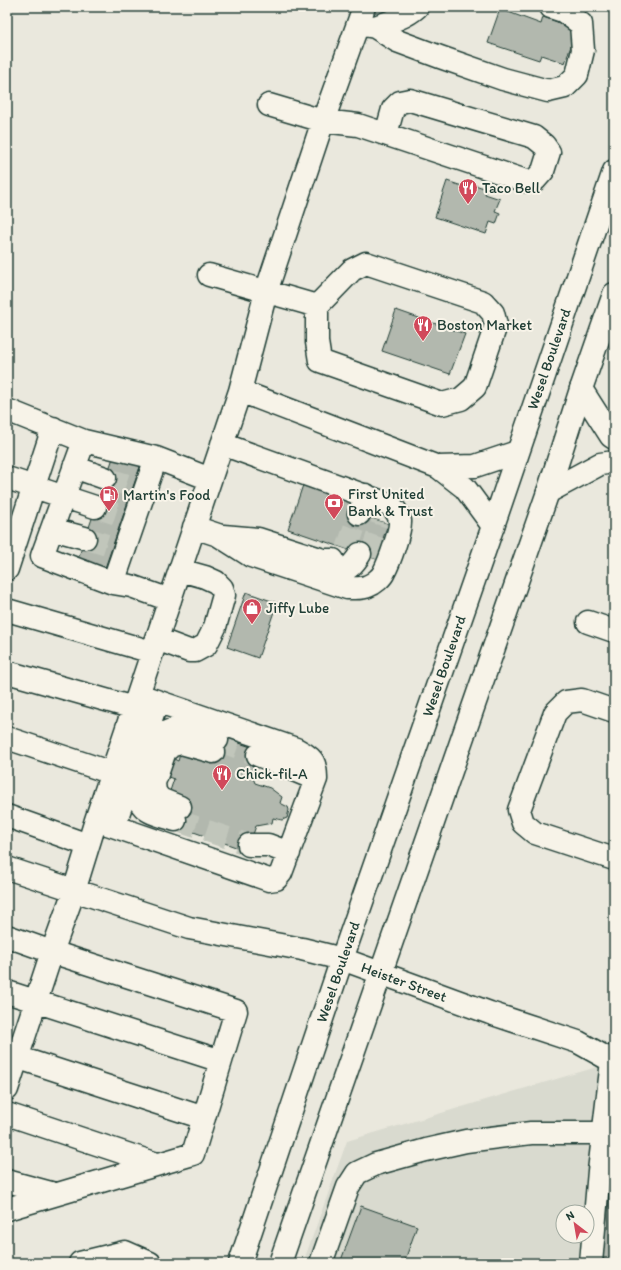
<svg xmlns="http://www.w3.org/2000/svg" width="621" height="1270" font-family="Itim,sans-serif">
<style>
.built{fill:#d9dacf;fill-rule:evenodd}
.building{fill:#b2b8ae;stroke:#1f3d34}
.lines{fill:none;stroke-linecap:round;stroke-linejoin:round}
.minor-tunnel{stroke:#c1c6bb;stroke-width:22;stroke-dasharray:22 11;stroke-linecap:butt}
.minor-casing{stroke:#1f3d34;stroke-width:25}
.major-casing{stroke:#1f3d34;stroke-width:25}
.minor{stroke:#f7f3e8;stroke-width:22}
.major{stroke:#f7f3e8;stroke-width:22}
.labels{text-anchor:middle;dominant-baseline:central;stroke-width:4;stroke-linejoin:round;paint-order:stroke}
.poi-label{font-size:15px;fill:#1f3d34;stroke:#f7f3e8;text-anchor:start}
.street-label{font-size:15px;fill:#1f3d34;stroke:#f7f3e8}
</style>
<rect width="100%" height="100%" fill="#eae8dd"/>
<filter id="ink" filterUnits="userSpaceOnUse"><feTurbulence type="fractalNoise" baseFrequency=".025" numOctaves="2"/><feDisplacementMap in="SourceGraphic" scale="8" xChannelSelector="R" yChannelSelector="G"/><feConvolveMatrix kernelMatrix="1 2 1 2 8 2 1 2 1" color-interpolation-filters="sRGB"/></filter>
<g filter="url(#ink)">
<!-- built -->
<path class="built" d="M614,1062V1263H303L347,1141ZM563,1212H587V1236H563Z"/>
<!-- building -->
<path class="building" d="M500,9L541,24L543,17L577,29L565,63L541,55L539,60L488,43Z
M447,181L471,189L472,184L487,189L485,194L500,199L495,211L500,213L496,224L490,222L486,234L435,217Z
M396,310L465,334L450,374L382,351Z
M114,455L141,464L105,568L78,559Z
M303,485L356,503L353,512L388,524L376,559L288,529Z
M246,592L277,603L258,658L227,647Z
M218,736L260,750L250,777L253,778L255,783L270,788L282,797L280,803L288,807L289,810L287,818L282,820L273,818L272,823L256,826L247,851L174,825L169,794L174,779L168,777L174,759L178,761L180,754L194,759V756Z
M612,1171H614V1263H602Z
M361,1206L417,1226L404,1263H340Z"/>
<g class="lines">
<!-- minor-tunnel -->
<path class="minor-tunnel" d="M105,478L134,487
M95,507L123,516
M85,538L113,547
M347,549L359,514
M370,557L382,522
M217,740L258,755
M175,820L249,845"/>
<!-- minor casing -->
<g class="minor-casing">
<path id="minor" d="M358,24L375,27L397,41L440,57L503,79L548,91L565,87L577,75L583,50L581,24L563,11L551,7
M375,27C390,22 406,17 417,7
M269,105L323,121L358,125L526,181L535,180L543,171L549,152L544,145L534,137L410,100L400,102L393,109L386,134
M209,275L317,306L352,270L366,263L483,302L493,313L496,325L475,387L461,399L442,404L320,361L317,342V306
M581,389L611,436L614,438
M240,391L438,467L465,488L493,526
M7,410L84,441
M74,467L105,478
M438,467L475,466L517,452
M7,478L95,507
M548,492L600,464L614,462
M359,514L366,495
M194,527L218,535L251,556L347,588C354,588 362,589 368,586C374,584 382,577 384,572C389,563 401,530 400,521C399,514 394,508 388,504L222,444
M52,529L85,538
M223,536L258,539L323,560H333
M314,567C336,574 347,576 360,554
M7,569L53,428
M113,583L156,458
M170,600L131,586L113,583L42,556L84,441L156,458L210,479
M7,610L152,652
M588,622L614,631
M157,639L189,651H195L206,645L215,627L224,595L222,588L216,582L205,577L180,570
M7,672L134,708
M614,711L582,700L566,702L555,713L519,810L523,823L535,833L614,859
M7,738L112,773
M258,755C278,762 296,772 316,779
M180,807L160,799L155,792L154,783L165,751L173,745L181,743L213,752
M7,816L88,845
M96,820L269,880L276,879L281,873L316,779C316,760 312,758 296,749L139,695
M175,820C158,814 142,814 137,794L154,743L162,734L174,729L186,727L217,740
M114,826L157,702
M249,845H268L289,853
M7,868L189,928L302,949L342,959L490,1013L578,1042L612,1061
M7,936L52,952L236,1011L193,1154L7,1209
M7,992L221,1061
M7,1054L204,1118
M7,1089L52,952L74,891L96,820L240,391L266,292L323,121L364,7
M7,1114L157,1164
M7,1181L55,1194
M80,1263L125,1252L150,1263
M321,1263L348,1187L357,1173L376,1164L426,1150L466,1141L531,1133H604
M591,1263L599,1171L612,1061L614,1056"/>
</g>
<!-- major casing -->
<g class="major-casing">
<path id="major" d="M240,1263L342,959L493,526L614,171
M280,1263L548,492L581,389L614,294"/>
</g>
<!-- minor -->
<use href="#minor" class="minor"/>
<!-- major -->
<use href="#major" class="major"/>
</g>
</g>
<!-- icons -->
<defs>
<g id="restaurant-pin" transform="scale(1)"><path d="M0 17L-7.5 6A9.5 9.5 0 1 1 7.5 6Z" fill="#d1495b" stroke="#f7f3e8"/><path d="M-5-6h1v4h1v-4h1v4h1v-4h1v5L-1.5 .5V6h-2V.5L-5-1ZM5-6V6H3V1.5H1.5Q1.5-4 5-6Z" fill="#fff"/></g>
<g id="fuel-pin" transform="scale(1)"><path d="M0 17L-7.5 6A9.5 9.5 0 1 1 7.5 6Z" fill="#d1495b" stroke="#f7f3e8"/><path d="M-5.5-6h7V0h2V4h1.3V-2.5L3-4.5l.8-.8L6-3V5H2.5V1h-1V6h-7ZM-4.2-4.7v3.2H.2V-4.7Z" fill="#fff"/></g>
<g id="bank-pin" transform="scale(1)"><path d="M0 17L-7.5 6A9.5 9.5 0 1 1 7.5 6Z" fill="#d1495b" stroke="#f7f3e8"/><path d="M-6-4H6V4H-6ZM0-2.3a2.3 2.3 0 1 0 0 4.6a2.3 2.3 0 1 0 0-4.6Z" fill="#fff"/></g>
<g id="shop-pin" transform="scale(1)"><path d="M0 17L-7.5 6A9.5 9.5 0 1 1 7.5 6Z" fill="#d1495b" stroke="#f7f3e8"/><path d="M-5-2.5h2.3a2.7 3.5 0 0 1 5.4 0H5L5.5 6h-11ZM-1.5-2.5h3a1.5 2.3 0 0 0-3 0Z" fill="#fff"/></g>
</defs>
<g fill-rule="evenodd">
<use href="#restaurant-pin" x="468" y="188"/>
<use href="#restaurant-pin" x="423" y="325"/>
<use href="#fuel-pin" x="109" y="495"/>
<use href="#bank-pin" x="334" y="503"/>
<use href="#shop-pin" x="252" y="608"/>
<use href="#restaurant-pin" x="222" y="774"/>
</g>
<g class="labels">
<!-- poi labels -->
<g class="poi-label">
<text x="482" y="188">Taco Bell</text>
<text x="437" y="325">Boston Market</text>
<text x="348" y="494">First United<tspan x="348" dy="17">Bank &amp; Trust</tspan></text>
<text x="123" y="495">Martin's Food</text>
<text x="266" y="608">Jiffy Lube</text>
<text x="236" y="774">Chick-fil-A</text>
</g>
<!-- street labels -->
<g class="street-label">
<text transform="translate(549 359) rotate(-71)">Wesel Boulevard</text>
<text transform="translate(444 666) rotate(-71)">Wesel Boulevard</text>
<text transform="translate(338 972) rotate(-71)">Wesel Boulevard</text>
<text transform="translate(404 982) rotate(20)">Heister Street</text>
</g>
</g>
<!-- margin -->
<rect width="621" height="1270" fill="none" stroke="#f7f3e8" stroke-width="24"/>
<rect x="12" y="12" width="597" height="1246" fill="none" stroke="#1f3d34" stroke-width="1.5" filter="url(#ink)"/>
<!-- north arrow -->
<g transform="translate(575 1224) rotate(329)"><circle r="19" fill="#f7f3e8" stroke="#a1aaa0"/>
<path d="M0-3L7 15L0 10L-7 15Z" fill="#d1495b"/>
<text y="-6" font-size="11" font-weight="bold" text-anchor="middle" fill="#1f3d34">N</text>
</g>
</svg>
